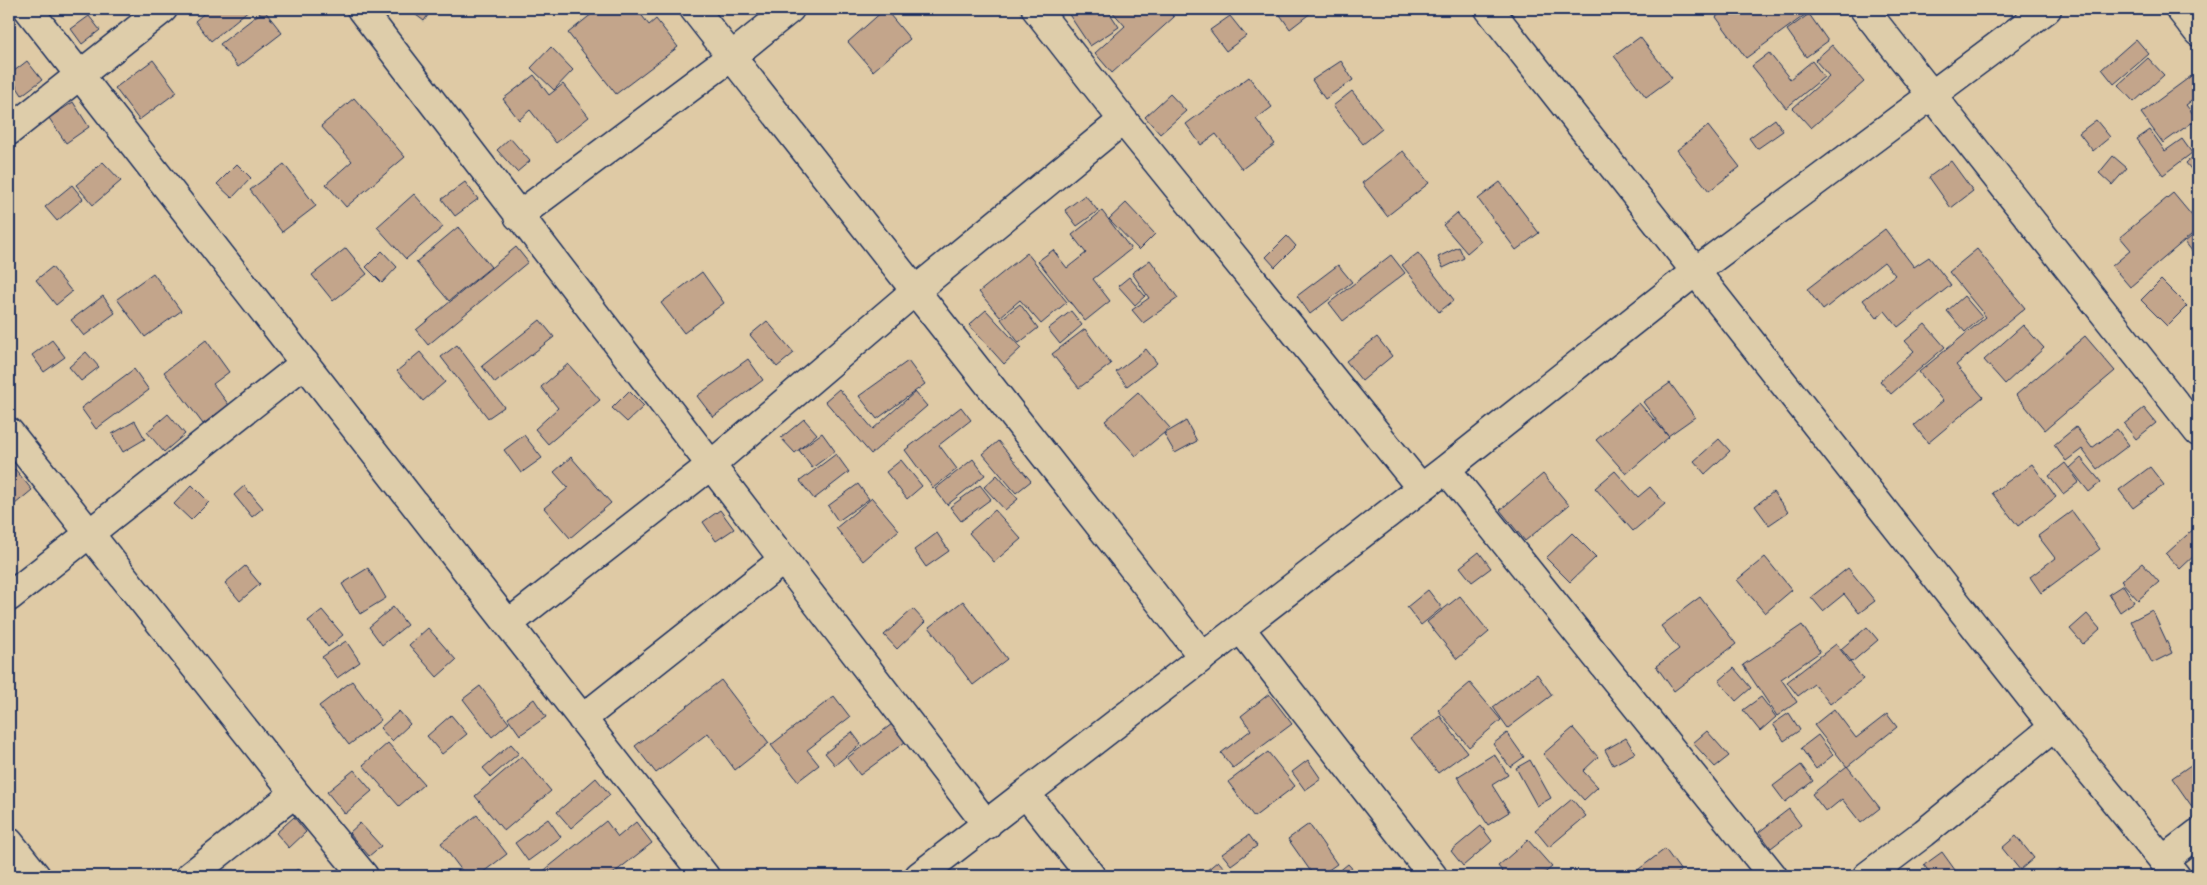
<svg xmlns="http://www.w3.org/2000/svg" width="2207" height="885" font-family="Dekko,sans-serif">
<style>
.building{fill:#c3a58b;stroke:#1b2f5e}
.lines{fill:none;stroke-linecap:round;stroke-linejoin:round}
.minor-casing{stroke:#1b2f5e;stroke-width:31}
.tertiary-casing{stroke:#1b2f5e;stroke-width:31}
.minor{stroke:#decdaa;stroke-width:28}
.tertiary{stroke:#decdaa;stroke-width:28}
</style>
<rect width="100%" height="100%" fill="#dfcaa5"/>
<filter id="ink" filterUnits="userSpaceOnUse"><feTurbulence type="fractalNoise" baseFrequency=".02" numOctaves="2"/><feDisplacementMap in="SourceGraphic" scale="10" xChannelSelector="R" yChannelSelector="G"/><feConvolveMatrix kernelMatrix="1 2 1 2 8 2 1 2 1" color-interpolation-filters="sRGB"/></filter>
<g filter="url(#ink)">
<!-- building -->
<path class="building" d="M209,9H250L211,41L195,21Z
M408,9H432L424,21Z
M598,9H637L649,25L656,19L678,47L616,94L568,33Z
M885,9L910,39L873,71L848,42Z
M1074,9H1107L1119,27L1090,46L1068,13Z
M1110,9H1167L1174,17L1112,73L1095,53L1125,26Z
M1276,9H1310L1312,12L1290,29Z
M1727,9H1813L1746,58L1716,17Z
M264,10L282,33L238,67L220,44Z
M1809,14L1828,41L1806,57L1787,30Z
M89,16L100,30L82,44L71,29Z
M1230,16L1246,36L1226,51L1210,30Z
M1640,37L1672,78L1646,97L1614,56Z
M2136,39L2149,54L2114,84L2102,69Z
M1832,45L1864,82L1811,128L1793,108L1829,76L1815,60Z
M551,47L573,70L554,90L531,68Z
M1769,53L1790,79L1812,61L1824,77L1786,108L1752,66Z
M2148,58L2164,75L2134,102L2118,85Z
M153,60L177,92L139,120L115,88Z
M27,61L42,80L22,95L9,75Z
M1341,61L1353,80L1325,99L1312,80Z
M2198,71V96L2186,105L2197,119L2163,143L2141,113Z
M534,75L549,95L563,84L589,117L556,143L530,110L519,120L503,99Z
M1249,77L1272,107L1256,119L1275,144L1242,169L1216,134L1201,145L1186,124Z
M1352,91L1382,129L1363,144L1333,106Z
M1170,94L1186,111L1160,134L1145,117Z
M354,98L405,157L346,207L326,184L352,161L321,126Z
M73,102L89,127L66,143L49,118Z
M1775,119L1783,131L1757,149L1749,138Z
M2096,120L2110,137L2093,151L2079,133Z
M1708,126L1740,167L1709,191L1677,150Z
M2150,130L2165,151L2182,139L2192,153L2163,175L2137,139Z
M510,138L530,161L517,172L497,150Z
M1403,151L1429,183L1387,216L1362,183Z
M2198,152V178L2186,163Z
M2113,156L2127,168L2112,185L2099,173Z
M1951,161L1973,191L1951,208L1929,177Z
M103,162L121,181L93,205L76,185Z
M237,164L251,178L232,198L217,184Z
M284,164L316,206L282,232L250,190Z
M465,182L478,199L455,216L442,199Z
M1500,182L1539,233L1516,250L1478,199Z
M72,185L83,199L57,221L45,207Z
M2173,193L2198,223V229L2130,287L2112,266L2131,250L2120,237Z
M414,194L443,227L406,259L377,227Z
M1085,195L1098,211L1077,226L1065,210Z
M1126,203L1155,234L1139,250L1109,219Z
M1102,211L1131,249L1093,279L1110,301L1085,321L1038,261L1053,250L1067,268L1086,253L1072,235Z
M1457,213L1481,241L1467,253L1443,225Z
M458,227L491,267L449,301L416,262Z
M1885,229L1914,267L1929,257L1951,285L1898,327L1885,311L1877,318L1863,300L1895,275L1884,262L1823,310L1807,289Z
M2198,231V254L2196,256L2185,242Z
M1287,236L1296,246L1275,267L1266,257Z
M516,247L528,262L428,345L416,330Z
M1459,247L1464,258L1443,268L1438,257Z
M346,248L367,274L333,301L312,275Z
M1977,249L2025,308L1956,365L1983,397L1928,443L1914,425L1943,401L1919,372L1986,317L1949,272Z
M382,251L397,267L382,283L366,267Z
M1027,253L1067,302L1041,324L1020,300L1000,317L979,292Z
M1418,253L1454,300L1439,312L1402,265Z
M1391,255L1405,273L1343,321L1329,303Z
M1150,260L1178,298L1143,323L1132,310L1149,298L1132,273Z
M1338,265L1352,282L1310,314L1297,296Z
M52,267L72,292L56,305L36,280Z
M702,272L724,303L684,333L661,303Z
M153,273L181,311L145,337L117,299Z
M1129,277L1145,296L1135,305L1118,286Z
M2161,280L2187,306L2167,326L2141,300Z
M103,296L115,313L84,336L71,320Z
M1964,296L1982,317L1965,332L1947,311Z
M1020,304L1038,328L1019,343L1001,319Z
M986,310L1021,348L1004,364L969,325Z
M1071,311L1082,325L1060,344L1048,329Z
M540,320L554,337L495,383L482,366Z
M767,321L794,353L777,367L750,335Z
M1925,324L1945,347L1891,394L1880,381L1914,351L1905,341Z
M2023,325L2044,348L2005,384L1984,360Z
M1085,329L1111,364L1079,388L1052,354Z
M2085,336L2115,371L2045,430L2016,395Z
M1377,337L1392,356L1362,381L1346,361Z
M52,340L65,357L44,372L32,355Z
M206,340L229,372L213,384L229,405L203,424L164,372Z
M457,345L504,407L488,418L441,357Z
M1146,349L1157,363L1127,386L1116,372Z
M86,352L99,367L81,381L69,367Z
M420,352L445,382L423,401L397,371Z
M748,359L763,380L713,417L697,396Z
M908,361L925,384L877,419L859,396Z
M568,364L600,400L548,444L535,429L558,408L541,387Z
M134,369L149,390L96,429L81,408Z
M1670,383L1695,417L1668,436L1643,402Z
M839,389L873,429L915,392L927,406L871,454L825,401Z
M629,391L644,406L627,422L612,408Z
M1138,392L1170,428L1136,456L1105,421Z
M1639,403L1669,437L1626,474L1596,440Z
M961,407L971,420L939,445L957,469L933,488L905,450Z
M2144,408L2156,423L2136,439L2124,424Z
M168,414L185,434L164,452L147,432Z
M804,419L817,434L795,453L781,438Z
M135,421L145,439L123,452L112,434Z
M1186,421L1197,441L1175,453L1164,434Z
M2076,427L2092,448L2117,429L2129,445L2097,469L2082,449L2066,461L2054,445Z
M822,433L835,451L812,468L799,450Z
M524,435L542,458L521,473L504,450Z
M1719,439L1730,451L1705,474L1694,461Z
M998,441L1031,481L1016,493L983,454Z
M836,454L849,472L814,499L800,481Z
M571,457L611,503L570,538L544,508L568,488L554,472Z
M2081,458L2101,482L2089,492L2070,468Z
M973,459L985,475L947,505L935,489Z
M901,460L922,486L907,499L886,472Z
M2065,463L2079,482L2063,494L2049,476Z
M2032,464L2056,497L2018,526L1992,493Z
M2150,467L2164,485L2133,508L2119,490Z
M15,469L32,490L9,509V474Z
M1615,471L1638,497L1650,487L1665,504L1633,531L1595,488Z
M1543,474L1569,505L1525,541L1500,510Z
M997,475L1018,499L1005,510L984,487Z
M858,484L869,499L838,521L828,506Z
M192,485L209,502L191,520L174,504Z
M980,485L991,499L961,521L950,507Z
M244,486L263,508L252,517L234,495Z
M1773,492L1788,512L1769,525L1755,506Z
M872,498L899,530L863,561L836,528Z
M720,510L734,529L716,541L703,522Z
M995,510L1021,539L994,562L969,533Z
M2072,511L2100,549L2041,593L2030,577L2055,558L2038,536Z
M2198,525V552L2180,569L2166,554Z
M937,533L949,551L926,567L914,550Z
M1572,533L1596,557L1570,582L1546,558Z
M1479,552L1491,568L1472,582L1460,567Z
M1765,557L1792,590L1765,613L1737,580Z
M2142,563L2159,582L2138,600L2121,581Z
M245,566L260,584L240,601L225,583Z
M368,568L386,598L360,614L342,584Z
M1848,568L1875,601L1859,613L1844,594L1823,611L1811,597Z
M2123,585L2134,602L2120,612L2109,594Z
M1428,590L1442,608L1421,625L1407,607Z
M1460,596L1489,632L1457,659L1427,622Z
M1700,597L1736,644L1674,691L1656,666L1679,649L1661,626Z
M963,601L1007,659L973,685L929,627Z
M393,607L407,625L382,645L369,627Z
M913,609L925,622L897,649L884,635Z
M322,610L343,635L328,647L308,621Z
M2152,610L2172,653L2152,663L2131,621Z
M2087,614L2100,629L2083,644L2070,629Z
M1802,625L1820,652L1781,679L1797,702L1777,716L1743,665Z
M1867,627L1878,640L1852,662L1841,649Z
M428,628L456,660L437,677L409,645Z
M346,641L360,662L337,678L322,657Z
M1836,644L1863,679L1830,704L1814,684L1798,696L1787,682Z
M1734,668L1751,688L1736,701L1719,681Z
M1537,674L1552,695L1508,728L1493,707Z
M721,680L769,743L735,770L708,733L656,773L635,746Z
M352,681L381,720L349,745L319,706Z
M1470,683L1501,720L1469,747L1438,710Z
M480,686L509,723L492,737L463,699Z
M1269,694L1292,724L1233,768L1221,753L1251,730L1241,716Z
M834,696L850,717L807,750L819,765L798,781L771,745Z
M1761,697L1776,717L1760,731L1743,710Z
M534,699L546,717L520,735L508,718Z
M1834,709L1856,738L1887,714L1897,727L1847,767L1814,725Z
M399,711L410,724L392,741L380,728Z
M1789,713L1800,730L1784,741L1773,724Z
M451,715L467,734L442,754L427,736Z
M1440,716L1467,752L1438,773L1411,738Z
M892,724L905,742L860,775L847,758Z
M1573,728L1598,757L1583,771L1598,787L1584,800L1543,754Z
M1707,731L1729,756L1715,767L1693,743Z
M852,732L861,744L835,765L825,753Z
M1507,733L1524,757L1510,767L1493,744Z
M1818,735L1833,755L1816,769L1801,748Z
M1626,738L1635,753L1613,765L1605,750Z
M388,743L424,784L399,806L363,765Z
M511,744L519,753L491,777L483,768Z
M1268,752L1295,786L1254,817L1228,782Z
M1494,754L1508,775L1492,785L1509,812L1488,825L1457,777Z
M522,756L551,791L504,831L475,796Z
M1308,760L1321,779L1305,790L1292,772Z
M1530,760L1551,798L1537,806L1516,768Z
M2198,760V804L2193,808L2172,778Z
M1801,765L1813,781L1785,802L1773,786Z
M1847,766L1880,808L1861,823L1842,799L1826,812L1812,794Z
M354,770L372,791L345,814L327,792Z
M596,778L610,795L571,828L557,812Z
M1572,799L1586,816L1549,847L1535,830Z
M1789,809L1801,825L1771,848L1759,832Z
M477,815L507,854L478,876H466L441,843Z
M294,817L306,832L289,848L276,833Z
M548,819L561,837L528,861L515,843Z
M606,821L618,837L636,822L652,843L610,876H543L541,873Z
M360,823L381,846L369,856L349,833Z
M1309,824L1337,864L1320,876H1314L1288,839Z
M1481,826L1492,841L1463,866L1451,851Z
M1249,835L1257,846L1231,865L1222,854Z
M2016,836L2034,858L2020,870L2002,848Z
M1528,840L1552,867L1541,876H1506L1498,866Z
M1665,849L1681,871L1674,876H1630Z
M1942,852L1955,870L1947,876H1932L1924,865Z
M1218,861L1231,876H1200Z
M1348,864L1359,876H1333Z
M2059,868L2067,876H2050Z
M298,869L303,876H288Z"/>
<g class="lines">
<!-- minor casing -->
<g class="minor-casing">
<path id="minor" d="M28,9L705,876
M361,9L987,825
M694,9L1203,657
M1036,9L1123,120L1421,488
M1864,9L2198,432
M2180,9L2198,32
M9,131L163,9
M518,216L732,56L790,9
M9,432L295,793L364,876
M1446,469L1773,876
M9,597L305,363
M508,624L711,465L916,290L1123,120
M1240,628L1433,876
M582,719L783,560
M1026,794L1091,876
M9,842L36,876
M2163,860L2198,833
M190,876L295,793
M919,876L1446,469L1696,271L2047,9
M1867,876L1924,833L2054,727"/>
</g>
<!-- tertiary casing -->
<g class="tertiary-casing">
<path id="tertiary" d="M1489,9L2054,727L2176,876"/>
</g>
<!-- minor -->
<use href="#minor" class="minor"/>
<!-- tertiary -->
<use href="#tertiary" class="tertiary"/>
</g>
</g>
<!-- margin -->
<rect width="2207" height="885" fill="none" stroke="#decdaa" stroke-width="30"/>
<rect x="15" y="15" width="2177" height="855" fill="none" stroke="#1b2f5e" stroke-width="2" filter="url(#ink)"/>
</svg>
